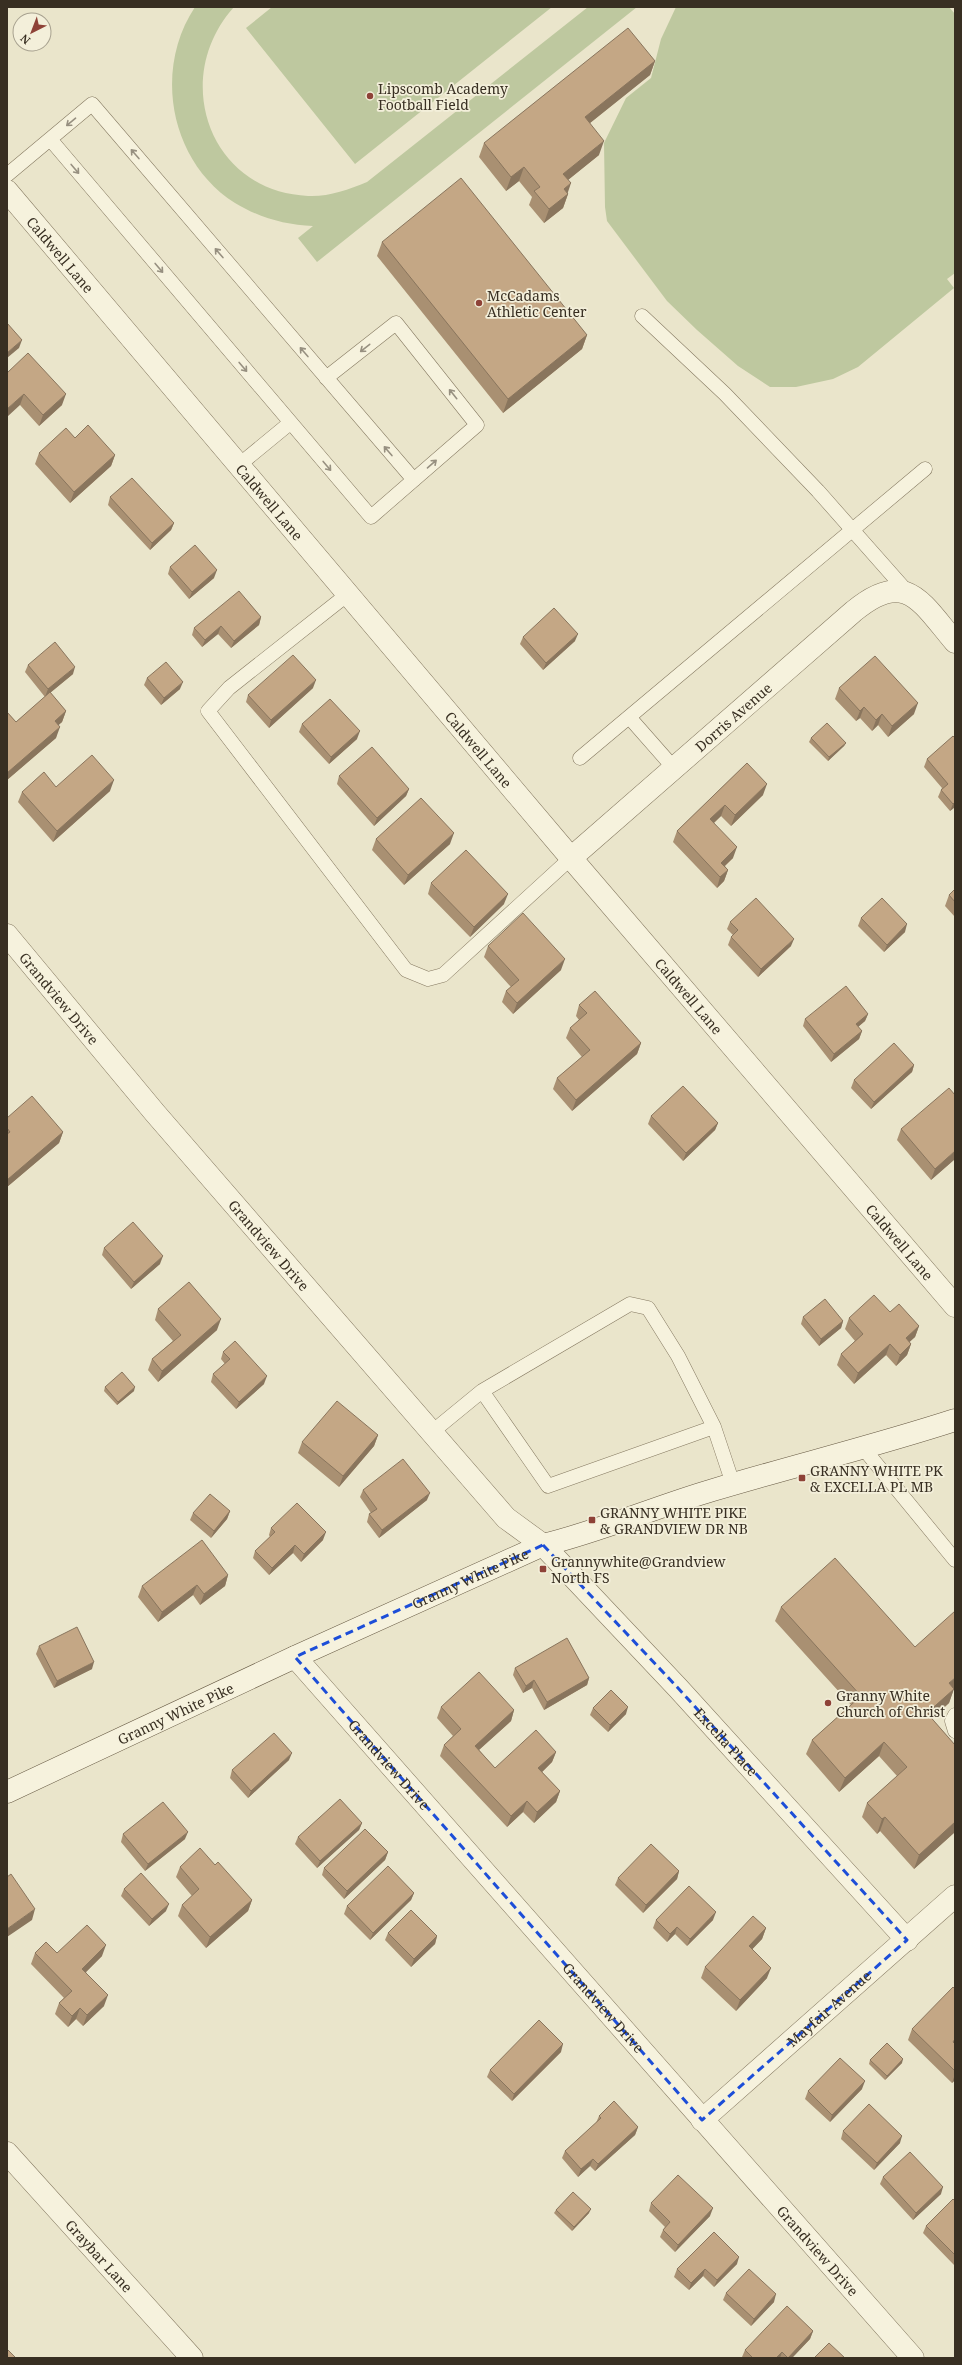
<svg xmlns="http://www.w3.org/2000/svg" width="962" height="2365" font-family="'Noto Serif',serif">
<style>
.green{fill:#bec89f}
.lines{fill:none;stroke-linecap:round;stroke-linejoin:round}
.lane-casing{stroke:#857961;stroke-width:15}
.street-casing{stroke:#857961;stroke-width:23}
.secondary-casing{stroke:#675a44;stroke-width:23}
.lane{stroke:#f6f2dd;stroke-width:14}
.street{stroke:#f6f2dd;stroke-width:22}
.secondary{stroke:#f6f2dd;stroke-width:22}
.wall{fill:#a99072}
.shaded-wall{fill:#89755d}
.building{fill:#c4a785;stroke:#89755d}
.oneway{stroke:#979080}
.marked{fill:none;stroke:#1d4ed8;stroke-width:3;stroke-dasharray:8 5;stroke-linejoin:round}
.poi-dot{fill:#8e4237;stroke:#f3efda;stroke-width:1.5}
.labels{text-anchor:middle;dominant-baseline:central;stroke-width:3.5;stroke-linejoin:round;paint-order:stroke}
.poi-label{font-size:14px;fill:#382f22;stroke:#f3efda;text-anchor:start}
.street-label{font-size:14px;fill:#382f22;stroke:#f3efda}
</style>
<rect width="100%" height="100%" fill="#eae5cb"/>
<!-- green -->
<path class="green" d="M195,7H234C170,78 209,192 308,196C328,197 348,190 367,182L588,7H637L317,262L298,238L313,226C285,225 260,218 235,203C170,162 153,70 195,7Z
M272,7H552L355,164L246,28Z
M676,7H949L955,14V273L947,279L954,288L858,367L833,379L796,387H770L738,366L697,330L667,301L607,221L605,207L604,143L626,98L651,78L661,39Z"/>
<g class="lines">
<!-- lane casing -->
<g class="lane-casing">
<path id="lane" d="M50,139L371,517L477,425L396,323L326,378
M7,175L92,104L414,480
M642,316L725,394L818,491L909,594
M239,465L290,423
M348,594L229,688L208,711L406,970L428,979L443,975L571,858
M629,717L673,767
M580,758L925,469
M482,1391L630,1304L648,1308L678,1356L714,1427L733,1484
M432,1432L482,1391L548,1486L714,1427
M864,1449L955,1560
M955,1715L952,1721L955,1731"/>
</g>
<!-- street casing -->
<g class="street-casing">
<g id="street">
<path id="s1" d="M7,191L571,858L955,1306"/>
<path id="s2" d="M571,858L854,611C906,568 921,602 955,642"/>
<path id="s3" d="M7,935L155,1113L506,1518L543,1545L678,1688L907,1940"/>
<path id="s4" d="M295,1657L913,2358"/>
<path id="s5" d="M702,2120L955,1896"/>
<path id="s6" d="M7,2153L192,2358"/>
</g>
</g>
<!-- secondary casing -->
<g class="secondary-casing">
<g id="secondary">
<path id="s7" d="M7,1792L295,1657L543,1545C601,1531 655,1507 713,1490C793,1466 875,1446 955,1420"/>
</g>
</g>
<!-- lane -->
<use href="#lane" class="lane"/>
<!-- street -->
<use href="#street" class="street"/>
<!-- secondary -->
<use href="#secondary" class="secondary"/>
</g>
<!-- wall -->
<path class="wall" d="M655,61L650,75L590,123L599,155L568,180L567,193L568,194L563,208L544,223L529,205L532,197L519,181L506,191L479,157L484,143Z
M382,242L587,335L582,349L503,413L377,256Z
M7,373L62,405L39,426L20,405Z
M75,438L115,455L111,466L70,503L35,464L39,453Z
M110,497L174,523L171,530L150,550L108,505Z
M170,567L214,578L189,599L168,574Z
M261,617L259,625L231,648L218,634L202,647L192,635L194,628Z
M523,637L575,641L543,670L520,644Z
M28,665L73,674L50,693L66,711L62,722L58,725L56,738L7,780V712L16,722L45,697L25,672Z
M147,678L180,689L161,705L144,685Z
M313,688L269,728L246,702L248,695Z
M839,688L914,714L888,737L878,725L872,731L860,718L856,721L835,699Z
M302,724L357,739L329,764L299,732Z
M811,738L846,743L844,746L828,761L809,742Z
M955,738V807L950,811L938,797L941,790L942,788L924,767L927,759Z
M747,763L763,795L731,826L721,816L714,823L733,858L725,866L728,870L724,881L717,888L673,842L677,831Z
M339,776L409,789L406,796L374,826L337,784Z
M56,787L110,791L53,842L18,802L22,792Z
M376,839L450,844L404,885L372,850Z
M431,883L504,904L470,937L428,894Z
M955,889V917L945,906L949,895Z
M861,918L905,932L884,952L858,926Z
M730,922L791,946L758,977L728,945L731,937L733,935L727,929Z
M488,946L561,970L513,1014L502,1002L506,991L511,987L484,957Z
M579,1005L641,1043L637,1054L572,1111L553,1089L557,1078L582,1057L566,1038L570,1028L579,1020L576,1016Z
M868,1014L865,1021L858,1027L862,1031L859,1039L831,1062L803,1026L805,1019Z
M914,1065L912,1072L871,1109L851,1088L854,1080Z
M651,1116L718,1123L715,1130L683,1161L648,1124Z
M7,1118L63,1132L59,1143L7,1187Z
M901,1129L955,1159L931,1180L897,1140Z
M104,1248L160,1264L131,1289L102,1255Z
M158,1309L217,1330L158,1382L148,1370L152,1359L173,1341L155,1320Z
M890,1312L919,1326L915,1337L909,1342L911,1344L907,1355L896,1366L886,1355L854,1384L837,1365L841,1354L855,1341L845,1329L849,1318Z
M803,1317L843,1321L841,1328L819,1346L801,1324Z
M223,1352L264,1384L236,1409L211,1382L213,1374L225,1364L221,1359Z
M105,1387L134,1391L117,1405L104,1391Z
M378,1435L374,1446L339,1487L298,1453L302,1442Z
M363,1490L427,1500L379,1538L367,1522L369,1514L371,1513L360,1497Z
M230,1511L227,1519L211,1538L190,1520L193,1513Z
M271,1528L323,1540L301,1562L293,1553L269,1575L253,1558L255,1551L270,1537L269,1535Z
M228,1575L225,1586L200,1605L193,1595L158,1622L138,1597L142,1586Z
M781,1607L915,1647L955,1687L954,1688L949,1703L932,1719L955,1745V1832L914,1869L880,1831L877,1834L862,1817L867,1803L897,1776L879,1756L839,1792L806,1754L812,1740L851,1705L775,1621Z
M39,1646L92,1669L54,1688L36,1654Z
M515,1668L589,1678L587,1685L544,1710L532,1688L523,1693L513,1675Z
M441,1707L514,1710L511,1721L479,1750L495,1768L556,1752L552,1762L542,1772L560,1791L556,1802L534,1823L523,1812L507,1827L440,1756L444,1745L453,1736L437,1718Z
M593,1708L626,1714L608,1732L590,1715Z
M289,1760L248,1798L230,1778L232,1770Z
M362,1823L359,1830L317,1868L295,1844L298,1837Z
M123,1834L185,1839L145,1871L121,1842Z
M388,1852L385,1860L344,1899L322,1875L324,1868Z
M215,1865L252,1900L248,1911L206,1948L178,1916L182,1905L192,1896L176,1877L180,1867Z
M679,1871L677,1879L643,1913L615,1885L618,1878Z
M124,1889L166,1911L149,1926L121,1896Z
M414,1893L411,1900L370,1940L344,1914L347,1906Z
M656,1920H713L687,1946L675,1934L667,1942L653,1928Z
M766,1928L762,1939L752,1949L767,1978L736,2011L701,1978L705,1967Z
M388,1933L437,1936L435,1944L411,1967L385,1940Z
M35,1953H57L102,1956L86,1972L104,2006L83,2026L76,2019L68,2027L55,2014L59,2003L64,1998L31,1964Z
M955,1989V2080L952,2083L908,2040L912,2029Z
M561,2052L512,2101L487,2077L490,2070Z
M870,2060L902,2063L885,2080L869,2064Z
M862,2089L830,2122L805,2099L808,2091Z
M599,2116L638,2127L635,2135L595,2171L590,2166L578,2177L562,2158L565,2151L596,2123Z
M843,2131L900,2143L874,2170L841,2139Z
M883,2177L941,2194L913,2220L880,2184Z
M955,2201V2266L923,2233L926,2226Z
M651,2203L710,2216L675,2252L660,2237L663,2230L665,2227L649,2211Z
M556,2210L589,2213L572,2231L554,2213Z
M737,2264L714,2287L703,2276L689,2290L674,2277L677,2269Z
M726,2293L774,2302L751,2326L723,2300Z
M813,2331L810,2339L792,2358H743L742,2357L745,2350Z"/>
<!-- shaded-wall -->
<path class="shaded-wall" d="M655,61L650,75L580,131L585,117Z
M604,141L599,155L558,188L563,174Z
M524,167L519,181L506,191L511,177Z
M571,183L567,195L568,194L563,208L544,223L549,209L564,189Z
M587,335L582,349L503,413L508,399Z
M22,340L19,348L7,358V353Z
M24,394L20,405L7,417V409Z
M66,394L62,405L39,426L43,415Z
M115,455L111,466L70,503L74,492Z
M174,523L171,530L150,550L152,543Z
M217,570L214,578L189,599L192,592Z
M261,617L259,625L231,648L234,641Z
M221,626L218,634L202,647L205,640Z
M578,634L575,641L543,670L546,663Z
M75,667L73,674L45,697L48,689Z
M316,680L313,688L269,728L271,720Z
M183,682L180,689L161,705L164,698Z
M918,703L914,714L888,737L892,726Z
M864,707L860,718L856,721L860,711Z
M66,711L62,722L51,732L55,721Z
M882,714L878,725L872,731L876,720Z
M60,727L56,738L7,780V773Z
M360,731L357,739L329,764L331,757Z
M846,743L844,746L828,761L829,757Z
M114,780L110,791L53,842L57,831Z
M767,784L763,795L731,826L735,815Z
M409,789L406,796L374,826L377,818Z
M955,802V807L950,811L953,804Z
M725,805L721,816L706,830L710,819Z
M454,833L450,844L404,885L408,875Z
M737,847L733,858L717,873L721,863Z
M728,870L724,881L717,888L720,877Z
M508,894L504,904L470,937L474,927Z
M907,924L905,932L884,952L887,945Z
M794,939L791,946L758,977L761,969Z
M565,959L561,970L513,1014L517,1003Z
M868,1014L865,1021L853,1031L856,1024Z
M862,1031L859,1039L831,1062L834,1054Z
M641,1043L637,1054L572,1111L576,1100Z
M914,1065L912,1072L871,1109L874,1102Z
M718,1123L715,1130L683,1161L686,1153Z
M63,1132L59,1143L7,1187V1180Z
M955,1151V1159L931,1180L935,1169Z
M163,1256L160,1264L131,1289L134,1282Z
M221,1319L217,1330L158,1382L162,1371Z
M843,1321L841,1328L819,1346L821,1339Z
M919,1326L915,1337L902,1349L906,1338Z
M890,1344L886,1355L854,1384L858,1373Z
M911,1344L907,1355L896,1366L900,1355Z
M267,1376L264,1384L236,1409L239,1402Z
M135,1387L134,1391L117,1405L118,1402Z
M378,1435L374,1446L339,1487L343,1476Z
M430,1493L427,1500L379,1538L382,1530Z
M230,1511L227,1519L211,1538L214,1531Z
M326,1532L323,1540L301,1562L304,1554Z
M295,1545L293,1553L269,1575L272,1568Z
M228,1575L225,1586L200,1605L204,1594Z
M197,1585L193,1595L158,1622L162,1612Z
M94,1662L92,1669L54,1688L57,1681Z
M589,1678L587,1685L544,1710L547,1702Z
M955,1678V1687L944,1697L949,1683Z
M534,1680L532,1688L523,1693L526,1686Z
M954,1689L949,1703L922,1727L927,1713Z
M628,1707L626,1714L608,1732L610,1725Z
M514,1710L511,1721L471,1757L475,1746Z
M884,1742L879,1756L839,1792L845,1778Z
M556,1752L552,1762L535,1779L538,1768Z
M292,1753L289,1760L248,1798L251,1791Z
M560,1791L556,1802L534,1823L537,1812Z
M527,1801L523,1812L507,1827L511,1816Z
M885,1817L880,1831L877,1834L882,1819Z
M955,1822V1832L914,1869L919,1855Z
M362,1823L359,1830L317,1868L320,1861Z
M188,1832L185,1839L145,1871L148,1864Z
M388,1852L385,1860L344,1899L347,1891Z
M679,1871L677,1879L643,1913L646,1905Z
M414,1893L411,1900L370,1940L373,1933Z
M252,1900L248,1911L206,1948L210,1937Z
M169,1904L166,1911L149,1926L152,1919Z
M35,1909L32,1920L7,1937V1929Z
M716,1912L713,1920L687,1946L690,1939Z
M677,1927L675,1934L667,1942L670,1934Z
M766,1928L762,1939L745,1957L749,1946Z
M437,1936L435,1944L411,1967L414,1959Z
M106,1945L102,1956L78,1980L82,1969Z
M771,1968L767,1978L736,2011L740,2000Z
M108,1995L104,2006L83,2026L87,2015Z
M80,2008L76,2019L68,2027L72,2016Z
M563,2044L561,2052L512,2101L514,2094Z
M903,2059L902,2063L885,2080L887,2076Z
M955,2074V2080L952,2083Z
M865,2081L862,2089L830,2122L832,2115Z
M638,2127L635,2135L595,2171L598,2164Z
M902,2136L900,2143L874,2170L877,2163Z
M593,2159L590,2166L578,2177L581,2169Z
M943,2187L941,2194L913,2220L916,2213Z
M713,2208L710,2216L675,2252L678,2245Z
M591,2209L589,2213L572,2231L574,2227Z
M739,2257L737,2264L714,2287L717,2280Z
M705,2269L703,2276L689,2290L691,2283Z
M776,2294L774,2302L751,2326L754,2319Z
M813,2331L810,2339L792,2358H788Z
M782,2352L780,2358H776Z"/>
<!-- building -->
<path class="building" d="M628,28L655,61L585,117L604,141L563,174L571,183L564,189L568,194L549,209L534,191L540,187L524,167L511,177L484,143Z
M461,178L587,335L508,399L382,242Z
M7,323L22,340L7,353Z
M28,353L66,394L43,415L24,394L7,409V373Z
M88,425L115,455L74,492L39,453L66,428L75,438Z
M132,478L174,523L152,543L110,497Z
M195,545L217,570L192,592L170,567Z
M239,591L261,617L234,641L221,626L205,640L194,628Z
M554,608L578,634L546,663L523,637Z
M55,642L75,667L48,689L28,665Z
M293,655L316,680L271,720L248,695Z
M875,656L918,703L892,726L882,714L876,720L864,707L860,711L839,688Z
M166,662L183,682L164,698L147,678Z
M50,692L66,711L55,721L60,727L7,773V712L16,722Z
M330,699L360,731L331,757L302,724Z
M827,723L846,743L829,757L811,738Z
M953,736L955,738V802L953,804L941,790L948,784L927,759Z
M372,747L409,789L377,818L339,776Z
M92,755L114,780L57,831L22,792L44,772L56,787Z
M747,763L767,784L735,815L725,805L710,819L737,847L721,863L728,870L720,877L677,831Z
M421,798L454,833L408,875L376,839Z
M466,850L508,894L474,927L431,883Z
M955,889V902L949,895Z
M756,898L794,939L761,969L731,937L738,930L730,922Z
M882,898L907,924L887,945L861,918Z
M523,913L565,959L517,1003L506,991L519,980L488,946Z
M846,986L868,1014L856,1024L862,1031L834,1054L805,1019Z
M595,991L641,1043L576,1100L557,1078L590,1050L570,1028L587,1013L579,1005Z
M894,1043L914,1065L874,1102L854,1080Z
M683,1086L718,1123L686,1153L651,1116Z
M949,1088L955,1095V1151L935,1169L901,1129Z
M32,1096L63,1132L7,1180V1134L10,1132L7,1128V1118Z
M133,1222L163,1256L134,1282L104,1248Z
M189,1282L221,1319L162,1371L152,1359L181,1335L158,1309Z
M874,1295L890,1312L899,1304L919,1326L906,1338L911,1344L900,1355L890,1344L858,1373L841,1354L863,1334L849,1318Z
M825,1299L843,1321L821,1339L803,1317Z
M235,1341L267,1376L239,1402L213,1374L230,1359L223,1352Z
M122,1372L135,1387L118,1402L105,1387Z
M337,1401L378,1435L343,1476L302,1442Z
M403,1459L430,1493L382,1530L369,1514L377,1509L363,1490Z
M210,1494L230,1511L214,1531L193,1513Z
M297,1503L326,1532L304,1554L295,1545L272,1568L255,1551L275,1532L271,1528Z
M202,1540L228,1575L204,1594L197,1585L162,1612L142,1586Z
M835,1558L915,1647L955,1611V1678L949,1683L954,1689L927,1713L955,1745V1822L919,1855L885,1817L882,1819L867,1803L907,1767L884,1742L845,1778L812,1740L861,1696L781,1607Z
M77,1627L94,1662L57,1681L39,1646Z
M567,1638L589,1678L547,1702L534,1680L526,1686L515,1668Z
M479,1672L514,1710L475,1746L495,1768L536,1730L556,1752L538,1768L560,1791L537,1812L527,1801L511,1816L444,1745L461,1729L441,1707Z
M611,1690L628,1707L610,1725L593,1708Z
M274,1733L292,1753L251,1791L232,1770Z
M340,1799L362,1823L320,1861L298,1837Z
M163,1802L188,1832L148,1864L123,1834Z
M365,1829L388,1852L347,1891L324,1868Z
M651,1844L679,1871L646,1905L618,1878Z
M200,1848L215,1865L218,1862L252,1900L210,1937L182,1905L199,1889L180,1867Z
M388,1866L414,1893L373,1933L347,1906Z
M141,1873L169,1904L152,1919L124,1889Z
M11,1874L35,1909L7,1929V1877Z
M689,1886L716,1912L690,1939L677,1927L670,1934L656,1920Z
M411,1910L437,1936L414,1959L388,1933Z
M753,1916L766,1928L749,1946L771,1968L740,2000L705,1967Z
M87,1925L106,1945L82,1969L108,1995L87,2015L80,2008L72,2016L59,2003L72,1991L35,1953L46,1942L57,1953Z
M953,1987L955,1989V2039L953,2042L955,2044V2071L912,2029Z
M539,2020L563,2044L514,2094L490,2070Z
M887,2043L903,2059L887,2076L870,2060Z
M840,2058L865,2081L832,2115L808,2091Z
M614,2101L638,2127L598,2164L593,2159L581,2169L565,2151L601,2118L599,2116Z
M869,2104L902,2136L877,2163L843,2131Z
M910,2152L943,2187L916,2213L883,2177Z
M678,2175L713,2208L678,2245L663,2230L670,2222L651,2203Z
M573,2192L591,2209L574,2227L556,2210Z
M953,2199L955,2201V2255L926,2226Z
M714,2232L739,2257L717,2280L705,2269L691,2283L677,2269Z
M749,2269L776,2294L754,2319L726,2293Z
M787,2306L813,2331L788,2358L782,2352L776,2358H753L745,2350Z
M829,2343L845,2358H814Z
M7,2349L16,2358H7Z"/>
<!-- one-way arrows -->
<defs><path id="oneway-shaft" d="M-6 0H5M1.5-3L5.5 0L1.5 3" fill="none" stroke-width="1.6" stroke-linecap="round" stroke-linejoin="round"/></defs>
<g class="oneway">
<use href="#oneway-shaft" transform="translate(71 122) rotate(140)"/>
<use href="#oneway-shaft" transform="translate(135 154) rotate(-131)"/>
<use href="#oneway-shaft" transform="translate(75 169) rotate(50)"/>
<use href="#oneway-shaft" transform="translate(219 253) rotate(-131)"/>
<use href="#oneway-shaft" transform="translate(159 268) rotate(50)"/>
<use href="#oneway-shaft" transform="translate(365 348) rotate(142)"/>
<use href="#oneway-shaft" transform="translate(304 352) rotate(-131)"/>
<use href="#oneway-shaft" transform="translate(243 367) rotate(50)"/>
<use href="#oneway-shaft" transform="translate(453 394) rotate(-129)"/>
<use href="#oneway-shaft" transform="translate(388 451) rotate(-131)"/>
<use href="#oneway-shaft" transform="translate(432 464) rotate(-41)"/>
<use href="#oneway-shaft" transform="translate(327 466) rotate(50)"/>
</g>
<!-- marked area -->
<path class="marked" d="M543,1545L678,1688L907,1940L702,2120L295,1657Z"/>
<!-- markers -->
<g class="poi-dot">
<circle cx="370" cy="96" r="4"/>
<circle cx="479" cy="303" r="4"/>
<rect x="798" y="1474" width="8" height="8" rx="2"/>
<rect x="588" y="1516" width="8" height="8" rx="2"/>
<rect x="539" y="1565" width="8" height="8" rx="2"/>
<circle cx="828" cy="1703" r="4"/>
</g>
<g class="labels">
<!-- poi labels -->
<g class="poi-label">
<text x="378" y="88">Lipscomb Academy<tspan x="378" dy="16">Football Field</tspan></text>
<text x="487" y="295">McCadams<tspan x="487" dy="16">Athletic Center</tspan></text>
<text x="810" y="1470">GRANNY WHITE PK<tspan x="810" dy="16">&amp; EXCELLA PL MB</tspan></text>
<text x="600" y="1512">GRANNY WHITE PIKE<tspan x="600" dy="16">&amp; GRANDVIEW DR NB</tspan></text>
<text x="551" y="1561">Grannywhite@Grandview<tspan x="551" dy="16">North FS</tspan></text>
<text x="836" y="1695">Granny White<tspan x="836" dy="16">Church of Christ</tspan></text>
</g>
<!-- street labels -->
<g class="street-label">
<text stroke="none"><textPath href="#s1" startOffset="83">Caldwell Lane</textPath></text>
<text stroke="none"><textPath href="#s1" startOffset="407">Caldwell Lane</textPath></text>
<text stroke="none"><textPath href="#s2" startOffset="215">Dorris Avenue</textPath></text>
<text stroke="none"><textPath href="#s1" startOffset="731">Caldwell Lane</textPath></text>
<text stroke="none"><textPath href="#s1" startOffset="1055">Caldwell Lane</textPath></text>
<text stroke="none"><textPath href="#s3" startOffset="82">Grandview Drive</textPath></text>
<text stroke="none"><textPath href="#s1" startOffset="1379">Caldwell Lane</textPath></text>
<text stroke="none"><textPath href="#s3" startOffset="406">Grandview Drive</textPath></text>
<text stroke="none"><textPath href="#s7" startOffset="510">Granny White Pike</textPath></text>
<text stroke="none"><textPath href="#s7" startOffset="186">Granny White Pike</textPath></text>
<text stroke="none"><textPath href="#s3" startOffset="1082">Excella Place</textPath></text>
<text stroke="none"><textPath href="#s4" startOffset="143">Grandview Drive</textPath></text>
<text stroke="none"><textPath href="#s4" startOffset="467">Grandview Drive</textPath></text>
<text stroke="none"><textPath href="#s5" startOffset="169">Mayfair Avenue</textPath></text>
<text stroke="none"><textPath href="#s4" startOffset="791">Grandview Drive</textPath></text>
<text stroke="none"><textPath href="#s6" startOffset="138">Graybar Lane</textPath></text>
</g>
</g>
<!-- border -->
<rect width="962" height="2365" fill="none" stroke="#382f22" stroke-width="16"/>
<!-- north arrow -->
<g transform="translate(32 32) rotate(222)"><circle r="19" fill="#f3efda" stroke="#a8a290"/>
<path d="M0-3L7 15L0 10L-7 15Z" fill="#8e4237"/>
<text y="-6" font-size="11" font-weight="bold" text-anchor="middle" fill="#382f22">N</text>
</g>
</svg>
